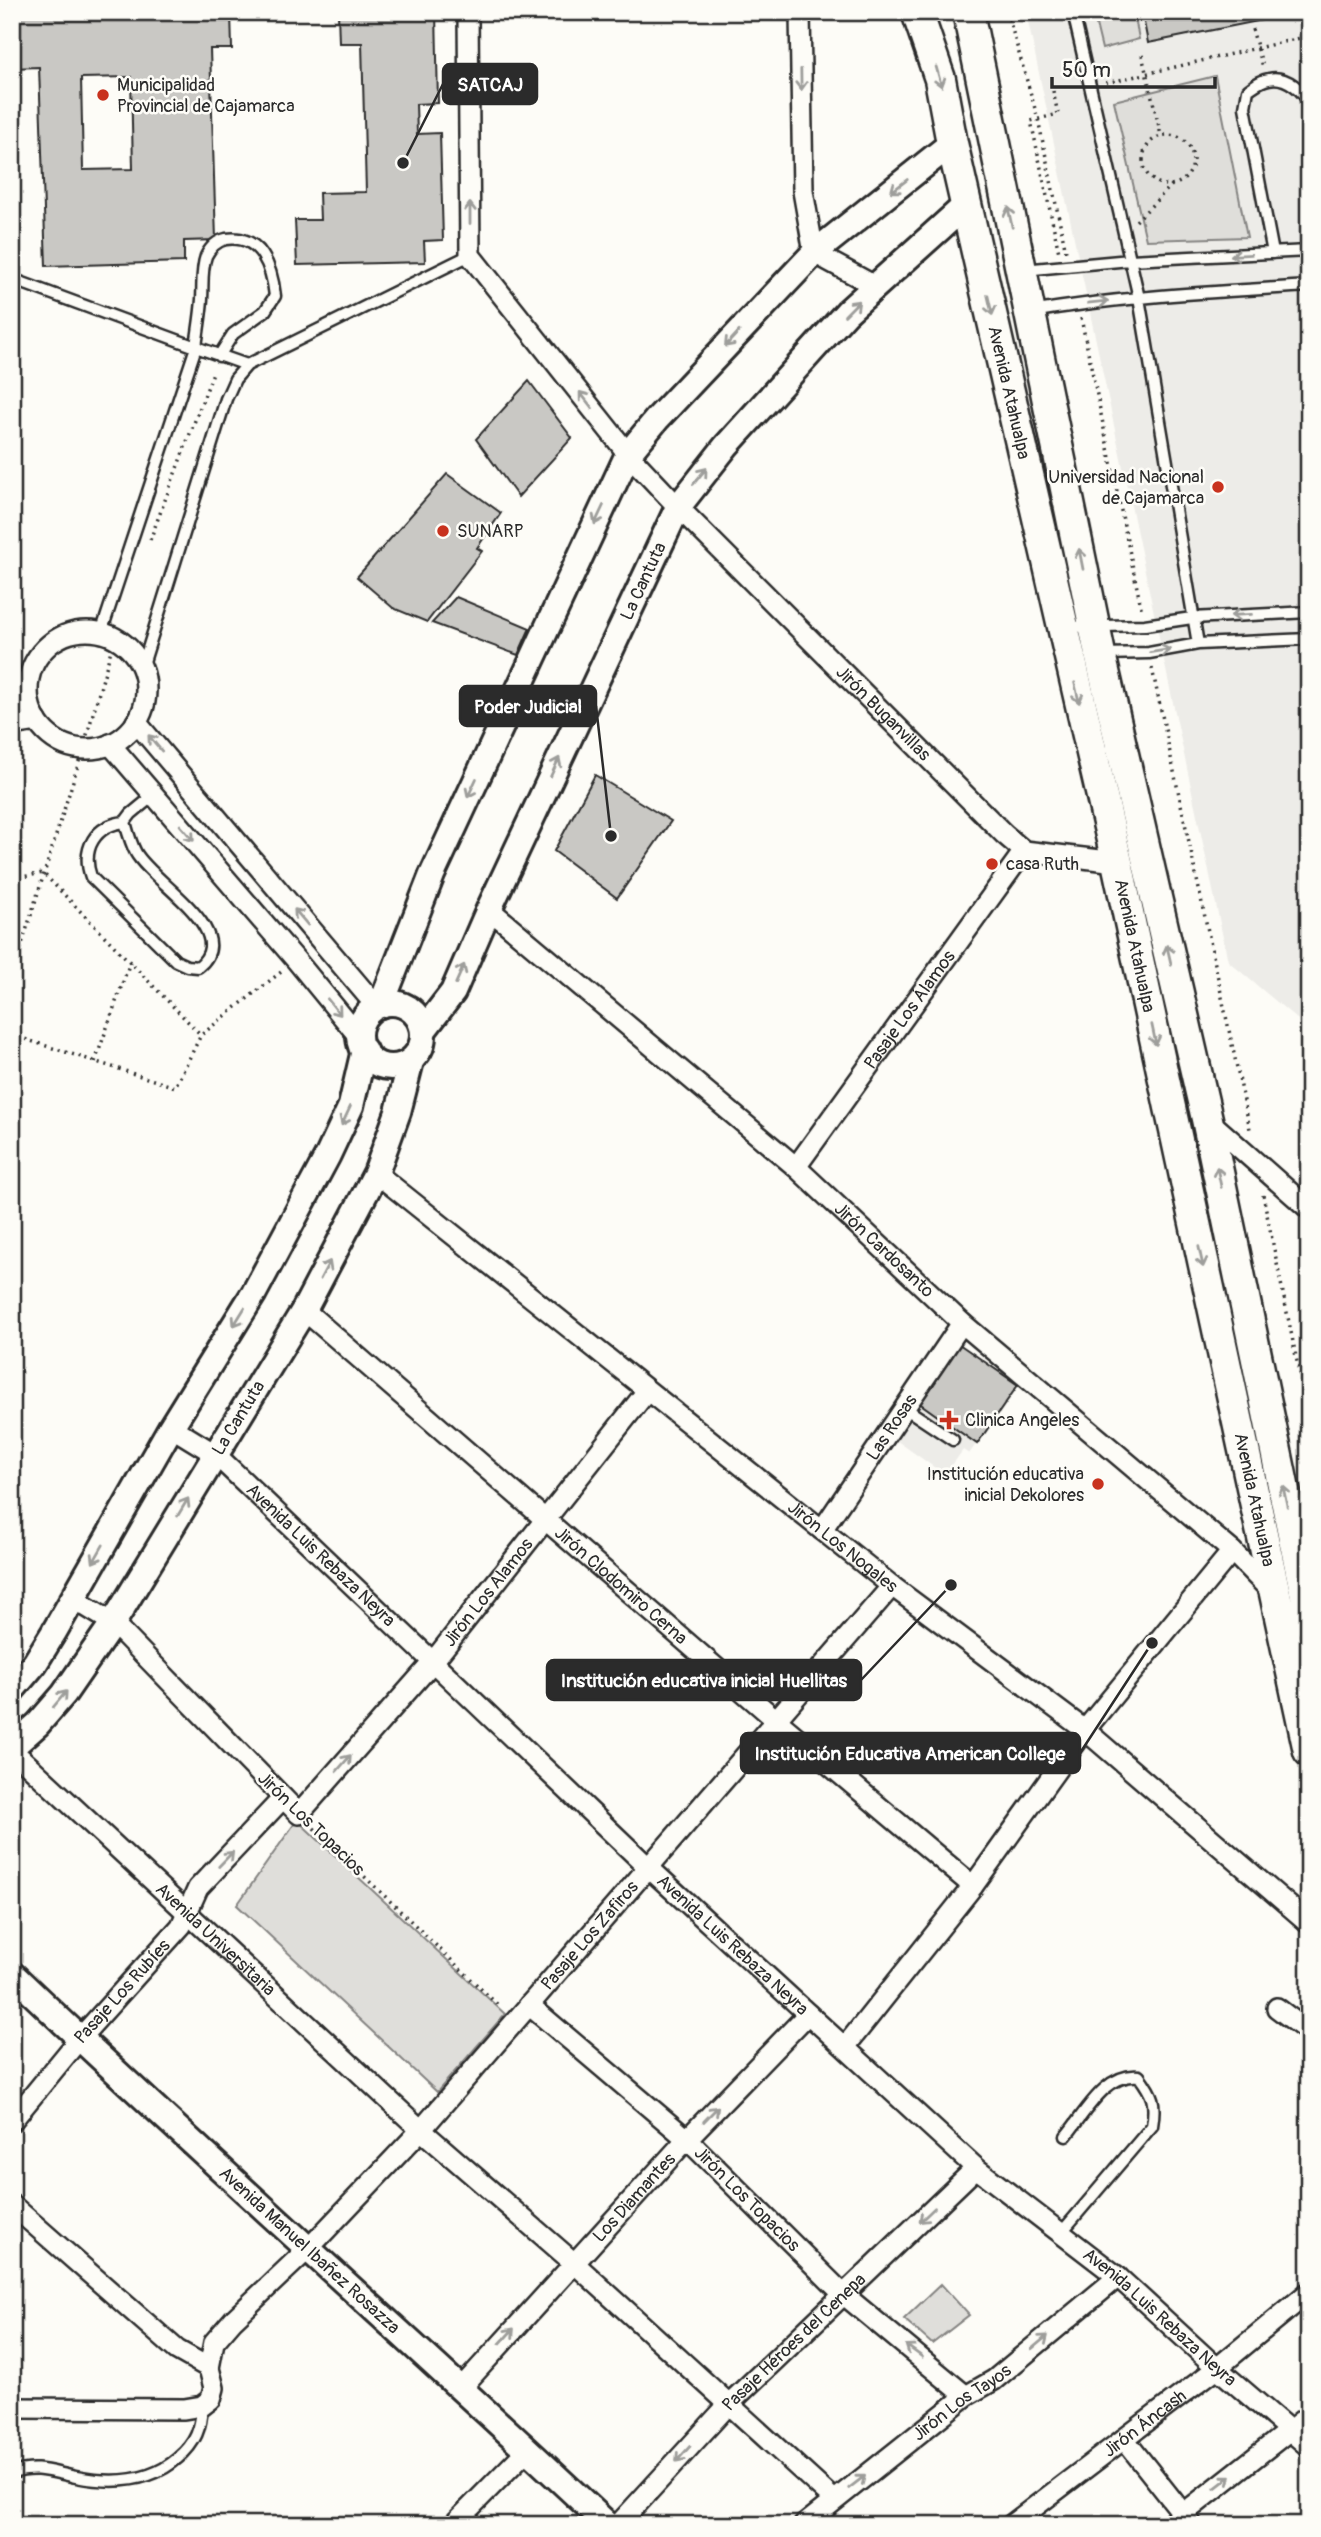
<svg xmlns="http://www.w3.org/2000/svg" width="1321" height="2537" font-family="Pangolin,sans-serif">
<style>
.built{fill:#edece8}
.green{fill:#dfdeda;stroke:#858482;stroke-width:2}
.building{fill:#c9c8c4;stroke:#2b2b2b;stroke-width:2;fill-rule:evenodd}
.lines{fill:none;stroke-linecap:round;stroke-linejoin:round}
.service-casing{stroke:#2b2b2b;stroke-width:15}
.minor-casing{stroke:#2b2b2b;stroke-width:24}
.tertiary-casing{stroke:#2b2b2b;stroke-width:30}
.primary-casing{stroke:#2b2b2b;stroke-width:35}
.path{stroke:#2b2b2b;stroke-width:3.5;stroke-dasharray:2 5;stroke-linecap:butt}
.service{stroke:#fdfcf7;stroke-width:10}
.minor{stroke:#fdfcf7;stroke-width:19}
.tertiary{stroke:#fdfcf7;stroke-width:24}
.primary{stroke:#fdfcf7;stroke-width:30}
.oneway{stroke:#9e9e9b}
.poi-dot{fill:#c8321e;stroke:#fdfcf7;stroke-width:2.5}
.labels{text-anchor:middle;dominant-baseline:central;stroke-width:5;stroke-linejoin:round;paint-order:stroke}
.poi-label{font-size:18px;fill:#2b2b2b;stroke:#fdfcf7;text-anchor:start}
.street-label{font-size:18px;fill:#2b2b2b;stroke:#fdfcf7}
.leader{fill:none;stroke:#2b2b2b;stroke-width:2.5}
.callout-dot{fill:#2b2b2b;stroke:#fdfcf7;stroke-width:2.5}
.callout{fill:#2b2b2b;stroke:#2b2b2b;stroke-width:2.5}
.callout-label{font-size:19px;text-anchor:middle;font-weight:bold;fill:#fff}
</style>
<rect width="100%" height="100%" fill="#fdfcf7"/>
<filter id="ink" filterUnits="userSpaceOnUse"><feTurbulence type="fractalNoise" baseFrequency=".0143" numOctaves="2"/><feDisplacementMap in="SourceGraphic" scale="14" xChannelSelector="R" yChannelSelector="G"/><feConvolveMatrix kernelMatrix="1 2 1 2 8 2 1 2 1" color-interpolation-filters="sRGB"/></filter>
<g filter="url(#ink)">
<!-- built -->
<path class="built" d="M1026,12H1309V1029L1228,961Z
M959,1344L1018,1385L969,1454L963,1450L945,1475L893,1438Z"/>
<!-- green -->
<path class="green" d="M1093,12H1134L1139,39L1102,49Z
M1215,76L1247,237L1146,240L1114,101Z
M297,1820L505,2014L437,2092L237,1905Z
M941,2284L969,2315L932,2344L904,2319Z"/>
<!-- building -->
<path class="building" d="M12,12H231L232,49H210L216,240L184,241V262L46,266L39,67L12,68ZM131,77L133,169L83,170L81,78Z
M338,12H436L438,103L416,104L417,134L440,133L443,240L424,241L425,262L297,265L295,220H320L319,193L366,192L362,43H339Z
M1142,12H1272L1273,18L1148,43Z
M529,381L572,438L518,497L476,439Z
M447,474L501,513L477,548L482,551L427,622L393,608L357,577Z
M456,597L530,628L518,655L432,623Z
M595,775L671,821L617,898L554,851Z
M959,1344L1018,1385L977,1444L918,1402Z"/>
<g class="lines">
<!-- service casing -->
<g class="service-casing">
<path id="service" d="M1073,12L1139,298L1198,644
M1273,253L1245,107L1248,90C1255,85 1261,80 1269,79C1285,75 1306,91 1309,106
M1023,270L1130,260L1309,251
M12,279L196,347L101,633
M1031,312C1123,296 1216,292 1309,286
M219,356L233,334L265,311L275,296C272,268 261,234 226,239C217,241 210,248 206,256C201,270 203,285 202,299C201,315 198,331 196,347L247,365
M1065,627L1145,625L1192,618L1309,612
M1103,654L1149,653L1198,644L1309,639
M142,668L226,399L235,379L247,365L470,255
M125,822C95,825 81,849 91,877L176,961L187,966L198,967C242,932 153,883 136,853C131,844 128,833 125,822L131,814L154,795
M905,1408L953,1440
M1061,2233L1152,2126C1156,2102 1153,2095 1139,2076C1106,2072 1085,2113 1066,2136
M12,2473C38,2465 50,2472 76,2477C112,2484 150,2483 178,2458C196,2443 201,2428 202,2406"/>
</g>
<!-- minor casing -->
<g class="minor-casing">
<g id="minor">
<path id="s1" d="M468,12L470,255L628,454L678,507L1004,834L1024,851L1117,862"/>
<path d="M800,12L803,191L814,253L875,286"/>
<circle cx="87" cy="690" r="59"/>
<path d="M136,722L377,1007"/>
<path d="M12,725L37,721"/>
<path d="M110,744L296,960L360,1038"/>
<path id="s2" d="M489,909L796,1167L962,1323L1232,1551L1309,1630"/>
<path d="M1207,1119L1309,1209"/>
<path id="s3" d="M796,1167L1024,851"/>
<path id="s4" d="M376,1173L892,1586L1085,1730L1309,1923"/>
<path id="s5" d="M304,1310L775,1719L973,1886"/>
<path id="s6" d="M171,1427L215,1454L648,1867L976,2168L1118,2277L1217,2368L1309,2447"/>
<path id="s7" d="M822,1530L962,1323"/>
<path id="s8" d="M72,1598L113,1623L299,1814L432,1663L647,1391"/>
<path id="s9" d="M12,1750L421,2130L573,2262L834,2500"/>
<path id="s10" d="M529,2005L687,2139L843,2294L966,2396"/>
<path d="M1277,2008L1309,2032"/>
<path d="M845,2047L973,1886L1085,1730L1232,1551"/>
<path id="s11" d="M12,2121L80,2038L181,1926L198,1888L283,1798"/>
<path d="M12,2205L177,2350L209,2368"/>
<path id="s12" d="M462,2387L687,2139L808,2014"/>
<path id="s13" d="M12,2408L184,2409L202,2406L211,2399L214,2388L209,2368L214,2342L233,2320L309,2248L421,2130L892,1586"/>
<path d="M1124,2439L1192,2525"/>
<path d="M453,2525L528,2449"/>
<path id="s14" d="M618,2525L729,2404L976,2168"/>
<path id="s15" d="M804,2525L966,2396L994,2380L1118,2277"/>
<path id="s16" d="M1011,2525L1217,2368L1309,2292"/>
<path d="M1169,2525L1309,2415"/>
</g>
</g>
<!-- tertiary casing -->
<g class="tertiary-casing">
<g id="tertiary">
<circle cx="391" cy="1035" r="32"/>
<path d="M381,1005L432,875L628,454L657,419L814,253L952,143"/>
<path id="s17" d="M423,1031L453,992L489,909L678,507L726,446L847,312L967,204"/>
<path d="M12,1690L35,1663L54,1632L171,1427L254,1293L328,1155L351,1106L364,1050"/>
<path id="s18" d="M12,1747L38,1724L64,1694L113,1623L304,1310L376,1173L398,1112L411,1061"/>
<path id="s19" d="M12,1974C208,2161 411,2340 608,2525"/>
</g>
</g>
<!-- primary casing -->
<g class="primary-casing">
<g id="primary">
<path id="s20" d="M917,12L940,79L952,143L1117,862L1309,1751"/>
<path d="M968,12L1100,654L1207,1119L1309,1610"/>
</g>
</g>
<!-- path -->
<path class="path" d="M1007,12L1038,119L1066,252
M1252,29L1263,67
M1142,55L1161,135
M1106,83L1309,36
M1053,91L1058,114L1031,121L1059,253
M1143 160a25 25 0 1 1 50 0a25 25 0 1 1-50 0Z
M1136,221L1172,185
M1081,318L1142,612
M150,540L214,370
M1152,668L1250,1129
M12,879L43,873L201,1035
M12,976L83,749L113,643
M12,1035L175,1087L201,1035L281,972
M95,1062L130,962
M1263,1195L1309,1420
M314,1828L500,2007"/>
<!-- service -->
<use href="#service" class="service"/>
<!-- minor -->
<use href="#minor" class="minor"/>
<!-- tertiary -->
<use href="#tertiary" class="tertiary"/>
<!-- primary -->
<use href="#primary" class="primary"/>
</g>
<!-- one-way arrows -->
<defs><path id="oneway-shaft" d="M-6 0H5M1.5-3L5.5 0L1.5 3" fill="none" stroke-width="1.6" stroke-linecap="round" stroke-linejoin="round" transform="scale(1.75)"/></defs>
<g class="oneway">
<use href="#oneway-shaft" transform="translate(939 77) rotate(74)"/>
<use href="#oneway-shaft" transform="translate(801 80) rotate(89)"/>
<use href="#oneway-shaft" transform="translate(899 186) rotate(142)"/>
<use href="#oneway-shaft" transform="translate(470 213) rotate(-90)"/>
<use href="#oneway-shaft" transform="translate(1010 217) rotate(-102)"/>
<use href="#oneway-shaft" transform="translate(1241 255) rotate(177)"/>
<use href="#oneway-shaft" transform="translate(1098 302) rotate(-6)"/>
<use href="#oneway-shaft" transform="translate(990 305) rotate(77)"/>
<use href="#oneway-shaft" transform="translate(852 308) rotate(-45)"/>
<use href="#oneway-shaft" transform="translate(732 339) rotate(133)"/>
<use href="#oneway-shaft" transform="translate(586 400) rotate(-128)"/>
<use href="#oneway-shaft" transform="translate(700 476) rotate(-51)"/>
<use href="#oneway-shaft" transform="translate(599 515) rotate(115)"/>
<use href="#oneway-shaft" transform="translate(1081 559) rotate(-101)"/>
<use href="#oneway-shaft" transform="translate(1241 615) rotate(177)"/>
<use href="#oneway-shaft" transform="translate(1160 651) rotate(-9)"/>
<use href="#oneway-shaft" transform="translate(1077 693) rotate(77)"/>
<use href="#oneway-shaft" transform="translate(155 743) rotate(-130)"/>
<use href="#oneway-shaft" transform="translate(555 767) rotate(-65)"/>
<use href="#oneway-shaft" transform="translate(472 788) rotate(115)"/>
<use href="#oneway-shaft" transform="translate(187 833) rotate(49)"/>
<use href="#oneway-shaft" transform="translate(301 917) rotate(-130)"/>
<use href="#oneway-shaft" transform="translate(1169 955) rotate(-103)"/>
<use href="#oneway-shaft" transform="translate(460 974) rotate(-66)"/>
<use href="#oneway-shaft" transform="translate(334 1007) rotate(51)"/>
<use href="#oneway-shaft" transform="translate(1154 1035) rotate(78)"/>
<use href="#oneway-shaft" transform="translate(346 1116) rotate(115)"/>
<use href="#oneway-shaft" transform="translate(1219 1177) rotate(-102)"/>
<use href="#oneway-shaft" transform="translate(1201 1257) rotate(78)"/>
<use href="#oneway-shaft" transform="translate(325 1270) rotate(-62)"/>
<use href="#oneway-shaft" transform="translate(239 1317) rotate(122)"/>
<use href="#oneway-shaft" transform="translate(1285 1496) rotate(-102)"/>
<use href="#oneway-shaft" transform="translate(183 1507) rotate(-59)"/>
<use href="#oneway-shaft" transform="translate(98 1554) rotate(120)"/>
<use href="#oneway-shaft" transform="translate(60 1699) rotate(-50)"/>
<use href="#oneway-shaft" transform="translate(344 1763) rotate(-49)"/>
<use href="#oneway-shaft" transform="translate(226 1859) rotate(-46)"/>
<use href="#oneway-shaft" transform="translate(711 2114) rotate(-46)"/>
<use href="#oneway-shaft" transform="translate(927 2215) rotate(136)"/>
<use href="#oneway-shaft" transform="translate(507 2336) rotate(-48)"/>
<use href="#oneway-shaft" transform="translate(1040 2342) rotate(-40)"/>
<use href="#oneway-shaft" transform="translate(914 2351) rotate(-144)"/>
<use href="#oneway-shaft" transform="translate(683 2454) rotate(132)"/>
<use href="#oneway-shaft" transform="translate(857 2482) rotate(-38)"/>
<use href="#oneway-shaft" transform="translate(1223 2482) rotate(-38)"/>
</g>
</g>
<!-- markers -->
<g class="poi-dot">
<circle cx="103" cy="95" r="7"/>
<circle cx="1218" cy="487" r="7"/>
<circle cx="443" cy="531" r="7"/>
<circle cx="992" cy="864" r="7"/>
<path d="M945.5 1409.5h7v7h7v7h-7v7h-7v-7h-7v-7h7z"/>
<circle cx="1098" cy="1484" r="7"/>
</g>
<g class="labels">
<!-- poi labels -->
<g class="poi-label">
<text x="117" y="85">Municipalidad<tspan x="117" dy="21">Provincial de Cajamarca</tspan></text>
<text x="1204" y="477" text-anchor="end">Universidad Nacional<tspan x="1204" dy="21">de Cajamarca</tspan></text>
<text x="457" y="531">SUNARP</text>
<text x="1006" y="864">casa Ruth</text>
<text x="965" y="1420">Clinica Angeles</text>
<text x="1084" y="1474" text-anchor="end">Institución educativa<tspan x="1084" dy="21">inicial Dekolores</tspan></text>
</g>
<!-- street labels -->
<g class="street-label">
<text stroke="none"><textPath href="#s20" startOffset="392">Avenida Atahualpa</textPath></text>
<text stroke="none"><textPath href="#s17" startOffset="502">La Cantuta</textPath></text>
<text stroke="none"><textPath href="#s1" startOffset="861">Jirón Buganvillas</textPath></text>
<text stroke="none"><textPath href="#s20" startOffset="959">Avenida Atahualpa</textPath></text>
<text stroke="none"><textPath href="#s3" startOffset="194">Pasaje Los Álamos</textPath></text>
<text stroke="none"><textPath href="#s2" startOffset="522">Jirón Cardosanto</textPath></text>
<text stroke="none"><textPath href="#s18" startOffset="401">La Cantuta</textPath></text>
<text stroke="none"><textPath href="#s7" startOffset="124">Las Rosas</textPath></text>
<text stroke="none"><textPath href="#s20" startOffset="1526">Avenida Atahualpa</textPath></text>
<text stroke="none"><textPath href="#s4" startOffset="598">Jirón Los Nogales</textPath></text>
<text stroke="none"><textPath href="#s6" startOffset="198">Avenida Luis Rebaza Neyra</textPath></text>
<text stroke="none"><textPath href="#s5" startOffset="420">Jirón Clodomiro Cerna</textPath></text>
<text stroke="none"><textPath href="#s8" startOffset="606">Jirón Los Alamos</textPath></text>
<text transform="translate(311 1824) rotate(44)">Jirón Los Topacios</text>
<text stroke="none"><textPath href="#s13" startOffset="814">Pasaje Los Zafiros</textPath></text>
<text stroke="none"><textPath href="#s9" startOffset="278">Avenida Universitaria</textPath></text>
<text stroke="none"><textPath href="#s6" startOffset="765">Avenida Luis Rebaza Neyra</textPath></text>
<text stroke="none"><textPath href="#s11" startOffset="170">Pasaje Los Rubíes</textPath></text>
<text stroke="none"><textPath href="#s12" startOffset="256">Los Diamantes</textPath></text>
<text stroke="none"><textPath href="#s10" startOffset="292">Jirón Los Topacios</textPath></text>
<text stroke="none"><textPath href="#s19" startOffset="406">Avenida Manuel Ibañez Rosazza</textPath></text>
<text stroke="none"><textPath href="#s6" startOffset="1332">Avenida Luis Rebaza Neyra</textPath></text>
<text stroke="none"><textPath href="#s14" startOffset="254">Pasaje Héroes del Cenepa</textPath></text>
<text stroke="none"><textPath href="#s15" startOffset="200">Jirón Los Tayos</textPath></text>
<text stroke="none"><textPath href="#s16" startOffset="168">Jirón Áncash</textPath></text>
</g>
</g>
<!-- callouts -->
<path class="leader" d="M403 163L443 84M611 836L596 706M951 1585L861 1680M1152 1643L1080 1753"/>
<g class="callout-dot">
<circle cx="403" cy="163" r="7"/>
<circle cx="611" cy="836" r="7"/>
<circle cx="951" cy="1585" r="7"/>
<circle cx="1152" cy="1643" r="7"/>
</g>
<g class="callout">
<rect x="443" y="64" width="94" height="40" rx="7"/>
<rect x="460" y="686" width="136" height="40" rx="7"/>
<rect x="547" y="1660" width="314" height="40" rx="7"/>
<rect x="741" y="1733" width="339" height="40" rx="7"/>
</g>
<g class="callout-label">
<text x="490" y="91">SATCAJ</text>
<text x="528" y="713">Poder Judicial</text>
<text x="704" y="1687">Institución educativa inicial Huellitas</text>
<text x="910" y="1760">Institución Educativa American College</text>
</g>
<!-- margin -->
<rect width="1321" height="2537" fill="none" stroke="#fdfcf7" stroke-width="42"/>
<rect x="21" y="21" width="1279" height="2495" fill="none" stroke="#2b2b2b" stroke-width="2.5" filter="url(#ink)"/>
<!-- scale -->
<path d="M1052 77v10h163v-10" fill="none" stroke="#2b2b2b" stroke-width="3.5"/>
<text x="1062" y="77" font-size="21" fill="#2b2b2b" stroke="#fdfcf7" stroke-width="5" paint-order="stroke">50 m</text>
</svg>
